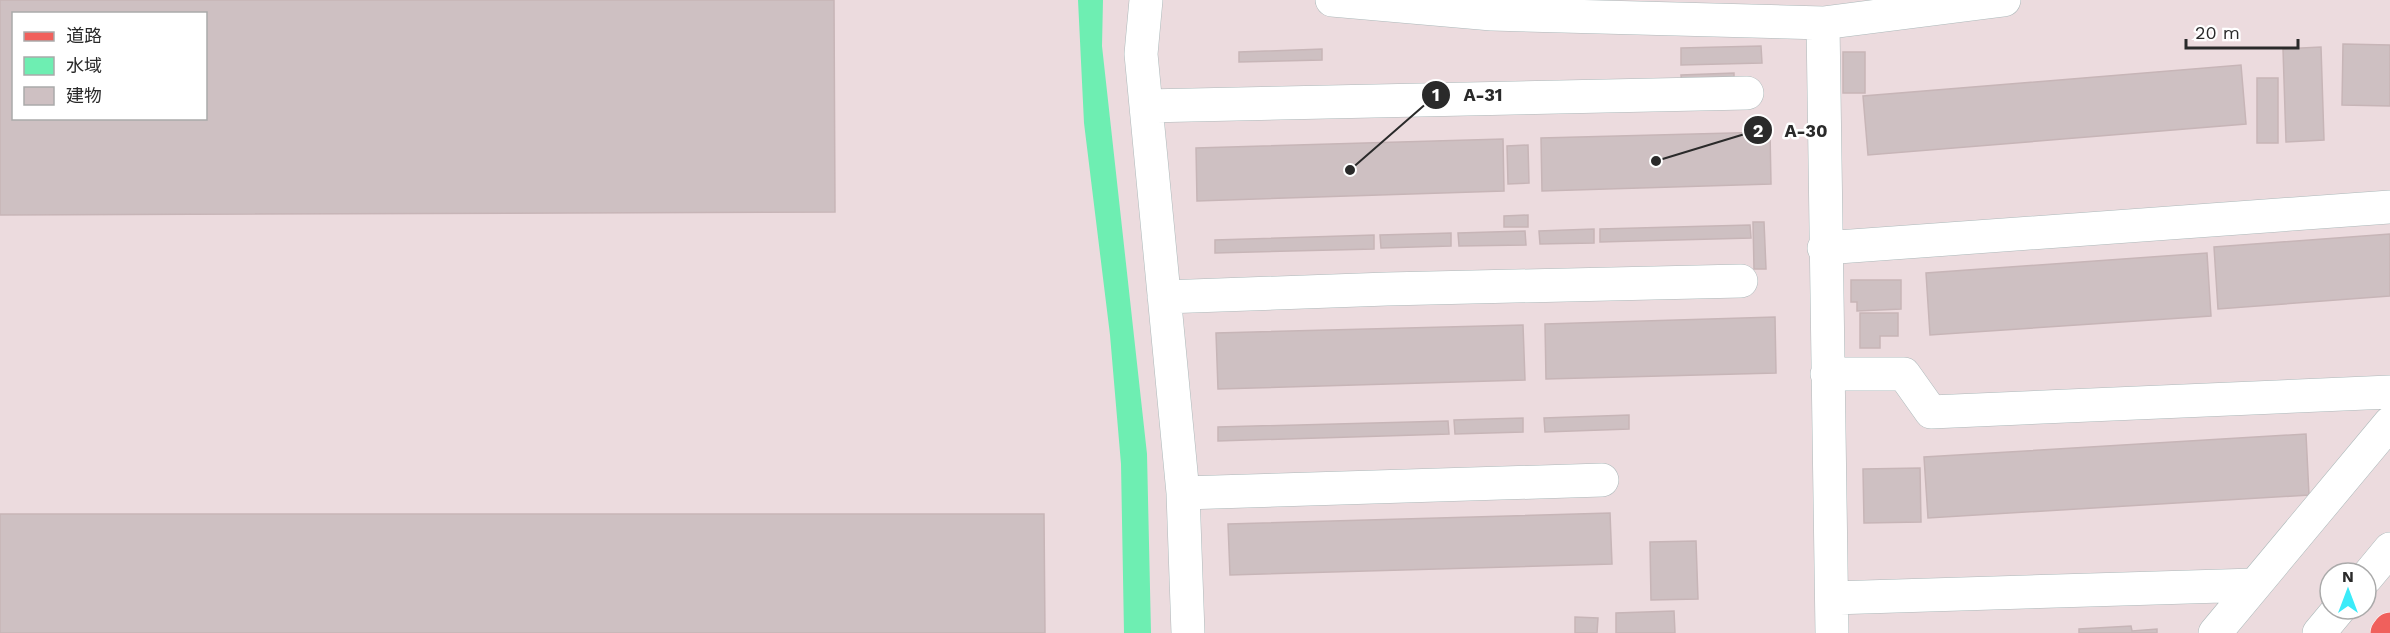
<svg xmlns="http://www.w3.org/2000/svg" width="2390" height="633" font-family="'Work Sans','Noto Sans JP',sans-serif">
<style>
.water{fill:#6eeeb2}
.building{fill:#cec0c2;stroke:#c7b5b7;stroke-width:1.5;fill-rule:evenodd}
.lines{fill:none;stroke-linecap:round;stroke-linejoin:round}
.minor-casing{stroke:#acb9ba;stroke-width:34}
.major-casing{stroke:#fff;stroke-width:34}
.minor{stroke:#fff;stroke-width:33}
.major{stroke:#f0605c;stroke-width:33}
.leader{fill:none;stroke:#2a2a2a;stroke-width:2}
.callout-dot{fill:#2a2a2a;stroke:#fff;stroke-width:2}
.mark-label{font-size:18px;text-anchor:middle;font-weight:bold;fill:#fff}
.callout-label{font-size:18px;text-anchor:middle;font-weight:bold;fill:#2a2a2a;stroke:#fff;stroke-width:5;stroke-linejoin:round;paint-order:stroke}
</style>
<rect width="100%" height="100%" fill="#ecdbde"/>
<!-- water -->
<path class="water" d="M1078,0H1103L1102,46L1147,454L1151,633H1124L1121,464L1110,335L1084,123Z"/>
<!-- building -->
<path class="building" d="M0,0H834L835,212L0,215ZM14,14H206V118H14Z
M2343,44L2390,45V106L2342,105Z
M1761,46L1762,63L1681,65V48Z
M2321,47L2324,140L2286,142L2283,49Z
M1322,49V60L1239,62V52Z
M1843,52H1865V93H1843Z
M2241,65L2246,124L1868,155L1863,96Z
M1734,73V85L1682,86L1681,75Z
M2257,78H2278V143H2257Z
M1770,132L1771,184L1542,191L1541,138Z
M1503,139L1504,191L1197,201L1196,148Z
M1528,145L1529,183L1508,184L1507,146Z
M1528,215V227H1504V216Z
M1753,222H1764L1766,269H1754Z
M1750,225L1751,238L1600,242V229Z
M1594,229V243L1540,244L1539,231Z
M1525,231L1526,245L1459,246L1458,233Z
M1451,233V246L1381,248L1380,235Z
M2390,234V296L2218,309L2214,247Z
M1374,235V249L1215,253V240Z
M2207,253L2211,316L1930,335L1926,273Z
M1851,280H1901V309L1857,311V302H1851Z
M1860,313H1898V336H1880V348H1860Z
M1775,317L1776,373L1546,379L1545,324Z
M1523,325L1525,380L1218,389L1216,333Z
M1629,415V429L1545,432L1544,418Z
M1523,418V432L1455,434L1454,420Z
M1448,421L1449,434L1218,441V427Z
M2306,434L2309,495L1928,518L1924,457Z
M1920,468L1921,522L1864,523L1863,469Z
M1610,513L1612,564L1230,575L1228,524Z
M0,514H1044L1045,633H0Z
M1696,541L1698,599L1651,600L1650,542Z
M1674,611L1675,633H1616V613Z
M1575,617L1598,618L1597,633H1575Z
M2131,626L2132,631L2157,629V633H2079V629Z"/>
<g class="lines">
<!-- minor casing -->
<g class="minor-casing">
<path id="minor" d="M1146,0L1141,54L1183,493L1188,633
M1332,0L1492,14L1823,23L2004,0
M1823,23L1832,633
M1146,106L1747,93
M1824,248L2390,207
M1164,297L1387,289L1741,281
M1827,374H1904L1931,412L2390,392
M1183,493L1602,480
M2366,578L2390,549
M1832,598L2255,585
M2215,633L2390,423
M2319,633L2339,609"/>
</g>
<!-- major casing -->
<g class="major-casing">
<path id="major" d="M2387,633L2390,629"/>
</g>
<!-- minor -->
<use href="#minor" class="minor"/>
<!-- major -->
<use href="#major" class="major"/>
</g>
<!-- callouts -->
<path class="leader" d="M1350 170L1436 95M1656 161L1758 130"/>
<g class="callout-dot">
<circle cx="1350" cy="170" r="6"/>
<circle cx="1656" cy="161" r="6"/>
<circle cx="1436" cy="95" r="15"/>
<circle cx="1758" cy="130" r="15"/>
</g>
<g class="mark-label">
<text x="1436" y="101">1</text>
<text x="1758" y="137">2</text>
</g>
<g class="callout-label">
<text x="1483" y="101">A-31</text>
<text x="1806" y="137">A-30</text>
</g>
<!-- legend -->
<rect x="12" y="12" width="195" height="108" fill="#ffffff" stroke="#aaaaaa" stroke-width="1.5"/>
<rect x="24" y="32" width="30" height="9" fill="#f0605c" stroke="#aaaaaa" stroke-width="1.5"/>
<text x="66" y="42" font-size="18" fill="#2a2a2a">道路</text>
<rect x="24" y="57" width="30" height="18" fill="#6eeeb2" stroke="#aaaaaa" stroke-width="1.5"/>
<text x="66" y="72" font-size="18" fill="#2a2a2a">水域</text>
<rect x="24" y="87" width="30" height="18" fill="#cec0c2" stroke="#aaaaaa" stroke-width="1.5"/>
<text x="66" y="102" font-size="18" fill="#2a2a2a">建物</text>
<!-- north arrow -->
<g transform="translate(2348 591)"><circle r="28" fill="#ffffff" stroke="#aaaaaa" stroke-width="1.5"/>
<path d="M0-4.5L10 22L0 15L-10 22Z" fill="#3bebf9"/>
<text y="-9" font-size="16" font-weight="bold" text-anchor="middle" fill="#2a2a2a">N</text>
</g>
<!-- scale -->
<path d="M2186 39v9h112v-9" fill="none" stroke="#2a2a2a" stroke-width="3"/>
<text x="2195" y="39" font-size="18" fill="#2a2a2a" stroke="#ffffff" stroke-width="4.5" paint-order="stroke">20 m</text>
</svg>
